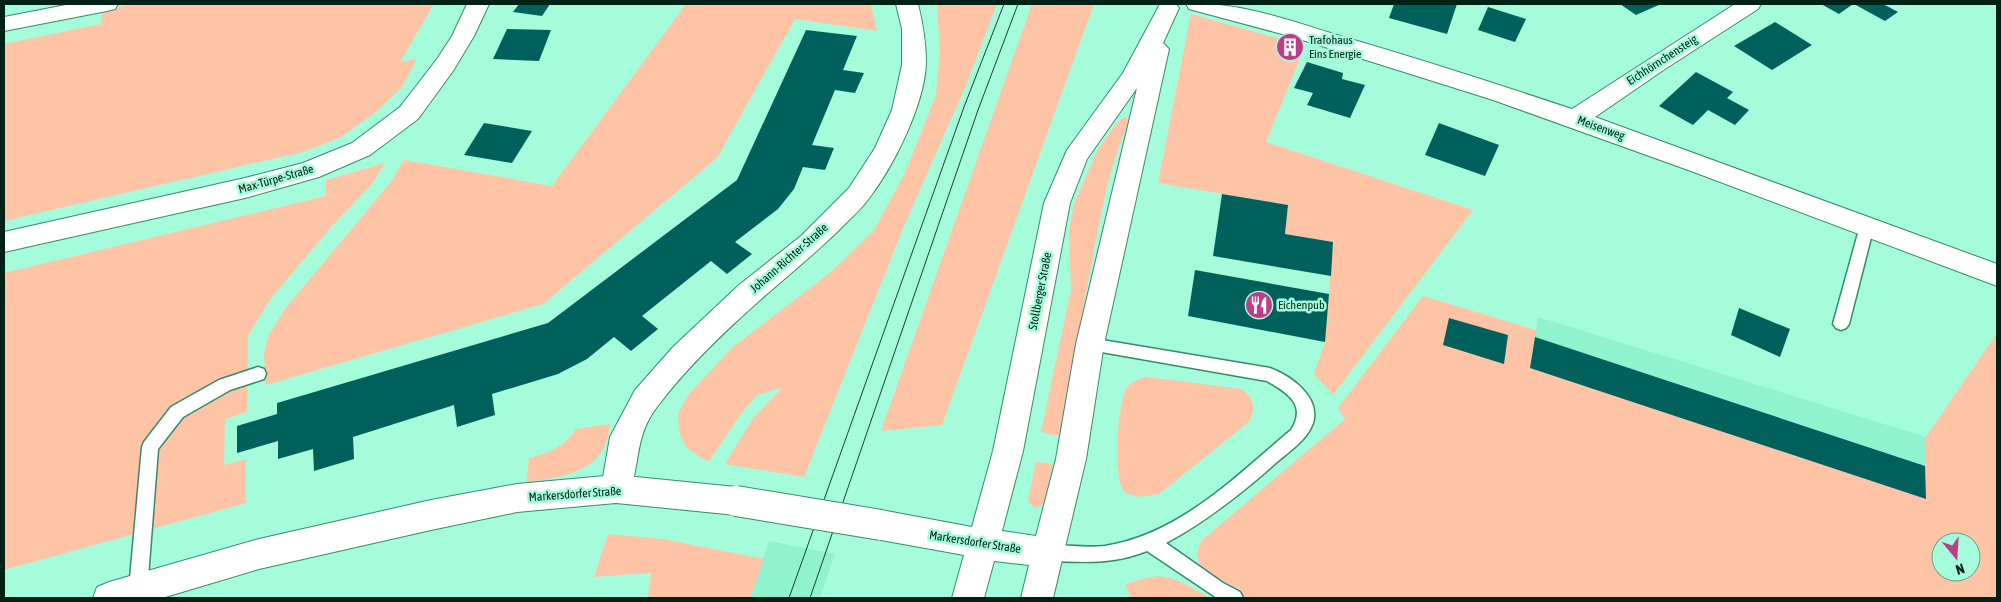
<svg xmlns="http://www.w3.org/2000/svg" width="2001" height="602" font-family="'Asap Condensed',sans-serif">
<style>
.built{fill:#90f2ce}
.green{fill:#ffc4a6;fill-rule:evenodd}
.building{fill:#00615c}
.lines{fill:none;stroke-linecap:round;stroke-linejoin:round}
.lane-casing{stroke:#328c6f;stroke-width:3}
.street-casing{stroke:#328c6f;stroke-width:2}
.secondary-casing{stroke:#328c6f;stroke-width:2}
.lane{fill:#fff;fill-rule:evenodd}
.street{fill:#fff;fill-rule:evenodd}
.secondary{fill:#fff;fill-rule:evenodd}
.tram{stroke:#194233;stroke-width:1}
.secondary-bridge-casing{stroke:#328c6f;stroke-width:32;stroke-linecap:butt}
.secondary-bridge{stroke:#fff;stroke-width:30}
.labels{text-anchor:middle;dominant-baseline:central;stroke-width:5;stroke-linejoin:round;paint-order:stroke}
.poi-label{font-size:12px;fill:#002116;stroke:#a5fcdb;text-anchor:start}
.street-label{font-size:12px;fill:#002116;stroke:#a5fcdb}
</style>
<rect width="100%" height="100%" fill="#a5fcdb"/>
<!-- built -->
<path class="built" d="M1538,317L1926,437V499L1530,368Z
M769,541L835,554L820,598H749Z"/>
<!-- green -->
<path class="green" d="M131,4H434L400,62L417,59L402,87L376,112L341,137L303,152L4,221V44L101,24L103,11Z
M686,4H871L877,31L795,19L717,158L543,304L266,385L264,354L268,336L285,309L390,183L404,160L552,186Z
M937,4H997L967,83L904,226L804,477L725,464L753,418L783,387L757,395L741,414L709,461L701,458L687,448L679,433L678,413L689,394L733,347L831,272L874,230L905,173L936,95L940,49Z
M1032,4H1094L942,425L881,431Z
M1191,14L1305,46L1266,142L1473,210L1333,395L1314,374L1325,342L1333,242L1285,234L1288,205L1158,183Z
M1126,117L1129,122C1109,163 1100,221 1091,266C1081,323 1070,379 1059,436L1041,432L1071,290L1069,229L1074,204L1097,151L1112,129L1122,118Z
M385,163L371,185L332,226L271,298L248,336L247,412L225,419L224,465L246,459V503L4,570V273L326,196V180Z
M1423,296L1536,330L1530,368L1926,499V437L1997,333V598H1127L1130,595L1125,585C1168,568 1173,579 1211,598L1223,581C1205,571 1190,565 1201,541L1345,419L1338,408ZM1941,542H1971V572H1941Z
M1146,377L1241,389C1254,397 1256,407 1250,421L1159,494C1148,496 1134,499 1125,492C1112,482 1118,406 1125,391C1129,382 1138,379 1146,377Z
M610,424C609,430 608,437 606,443C593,475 555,478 526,482L529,458C549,453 564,447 576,429Z
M1036,462L1053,464L1045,503L1037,508L1031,505L1028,499Z
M608,534L662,539L764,559L750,598H648L651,573L594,577Z"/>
<!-- building -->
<path class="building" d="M519,4H550L542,16L513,12Z
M1394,4H1457L1447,34L1389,18Z
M1620,4H1661L1636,15Z
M1821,4H1853L1839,14Z
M1854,4H1883L1898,12L1885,21Z
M1488,7L1526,19L1515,42L1478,30Z
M1775,22L1812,45L1772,70L1734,46Z
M507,29L551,30L539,61L493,59Z
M806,30L857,36L843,70L864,73L855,93L835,90L812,145L834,148L825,170L803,167L794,189L778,209L735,242L752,254L727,274L711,261L642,316L658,329L631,351L614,337L587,359L558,374L492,394L495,415L457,427L454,405L353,437L354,459L314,471L313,449L278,459V441L237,453V426L277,414V403L548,323L737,180Z
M1285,42L1298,46L1294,52L1282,48Z
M1307,62L1343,73L1342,79L1365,85L1350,118L1307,105L1313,93L1294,88Z
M1696,72L1733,92L1727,98L1749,110L1735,125L1708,110L1693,125L1659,106Z
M484,123L532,131L512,163L464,155Z
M1439,123L1499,145L1485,176L1425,155Z
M1222,194L1288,205L1285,234L1333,242L1331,276L1213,256Z
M1195,270L1329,294L1325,342L1188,316Z
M1739,308L1790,329L1780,357L1731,335Z
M1449,318L1508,335L1504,364L1443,345Z
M1535,337L1925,466L1926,499L1530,368Z"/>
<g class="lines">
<!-- lane casing -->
<g class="lane-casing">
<path id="lane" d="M1867,221L1872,222L1874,226L1849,324L1846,328L1841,330L1836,328L1833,324L1860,226L1862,222Z
M1090,338L1270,368C1291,376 1321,397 1313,423C1307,440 1290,451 1277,462C1242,493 1207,521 1166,543L1223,583L1240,592L1243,598H1217L1147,551C1111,565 1086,562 1048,561L1042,559L1039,553L1042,547L1048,545C1067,545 1087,548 1105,546C1180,534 1236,476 1291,430C1307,405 1288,393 1267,381L1090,350L1085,349L1082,344L1085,339Z
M258,367L264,369L266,374L264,379L230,390L183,417L158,449L147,590L144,596L139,598L132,596L129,590L142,447L144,442L171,407L219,380Z"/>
</g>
<!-- street casing -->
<g class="street-casing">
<path id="street" d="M71,4H118L115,9L107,11L4,31V17Z
M467,4H489L474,36L453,71L418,119L370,155L319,177L245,198L4,252V232L245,178L303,163L352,143L400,107L437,59L452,36Z
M896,4H918C923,24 926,43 926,64C924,106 893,168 867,201C861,209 853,216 846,223C819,251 788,275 759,301C723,333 686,368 657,407C633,438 641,468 627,499L616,503L605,499L601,489L610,437L635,390L673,347L739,285L801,236L849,188L875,148L892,110L902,65V29Z
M1186,4C1237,1 1288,20 1337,35C1416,58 1494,83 1572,109L1735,4H1761L1758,9L1665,69L1595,117L1997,264V286L1691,171L1493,100L1293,37L1189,9Z"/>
</g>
<!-- secondary casing -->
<g class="secondary-casing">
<path id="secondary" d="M1160,4H1176L1179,8L1163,43L1169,49L1104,344L1086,459L1053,598H1021L1029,565L994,561L984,598H952L964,555L881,540L870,535L865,525L870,515L881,510L972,527L993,451L1044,203L1067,150L1123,73ZM1137,88L1076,344L1056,459L1036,536L1002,531L1023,451L1070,203L1087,159Z
M616,475L736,487L747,491L752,501L747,511L736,515L616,503L517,512L431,530L259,569L162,598H93L97,587L109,582L259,539L431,500L517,484Z"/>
</g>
<!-- lane -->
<use href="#lane" class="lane"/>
<!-- street -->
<use href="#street" class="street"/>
<!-- secondary -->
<use href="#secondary" class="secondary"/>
<!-- tram -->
<path class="tram" d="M789,598L964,107L1004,4
M810,598L978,110L1018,4"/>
<!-- secondary-bridge casing -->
<g class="secondary-bridge-casing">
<path id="secondary-bridge" d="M736,501L881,525"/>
</g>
<!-- secondary-bridge -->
<use href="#secondary-bridge" class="secondary-bridge"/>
</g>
<!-- icons -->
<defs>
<g id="building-disc" transform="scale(1.4375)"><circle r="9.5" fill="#be3d88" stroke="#a5fcdb"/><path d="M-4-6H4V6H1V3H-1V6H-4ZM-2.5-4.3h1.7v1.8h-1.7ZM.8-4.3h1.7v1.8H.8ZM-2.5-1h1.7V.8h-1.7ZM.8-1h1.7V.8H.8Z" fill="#fff"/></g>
<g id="restaurant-disc" transform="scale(1.4375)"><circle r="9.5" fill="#be3d88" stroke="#a5fcdb"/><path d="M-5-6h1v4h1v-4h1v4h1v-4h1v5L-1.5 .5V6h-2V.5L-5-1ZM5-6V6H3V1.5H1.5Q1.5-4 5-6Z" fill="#fff"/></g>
</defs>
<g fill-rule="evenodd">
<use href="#building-disc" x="1290" y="47"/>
<use href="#restaurant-disc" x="1259" y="305"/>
</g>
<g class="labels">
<!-- poi labels -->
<g class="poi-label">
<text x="1309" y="40">Trafohaus<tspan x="1309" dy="14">Eins Energie</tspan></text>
<text x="1278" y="305">Eichenpub</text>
</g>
<!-- street labels -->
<g class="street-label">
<text transform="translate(1662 60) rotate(-33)">Eichhörnchensteig</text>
<text transform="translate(1601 128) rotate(20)">Meisenweg</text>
<text transform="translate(276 179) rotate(-16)">Max-Türpe-Straße</text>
<text transform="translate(789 258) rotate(-41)">Johann-Richter-Straße</text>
<text transform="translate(1040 291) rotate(-79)">Stollberger Straße</text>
<text transform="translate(575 494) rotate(-4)">Markersdorfer Straße</text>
<text transform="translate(975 542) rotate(9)">Markersdorfer Straße</text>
</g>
</g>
<!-- border -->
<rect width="2001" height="602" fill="none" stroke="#002116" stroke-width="10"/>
<!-- north arrow -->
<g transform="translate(1956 557) rotate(162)"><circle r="24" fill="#a5fcdb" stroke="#63a48c"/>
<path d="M0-4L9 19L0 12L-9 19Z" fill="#be3d88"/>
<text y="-8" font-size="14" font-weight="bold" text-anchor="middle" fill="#002116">N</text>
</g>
</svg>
